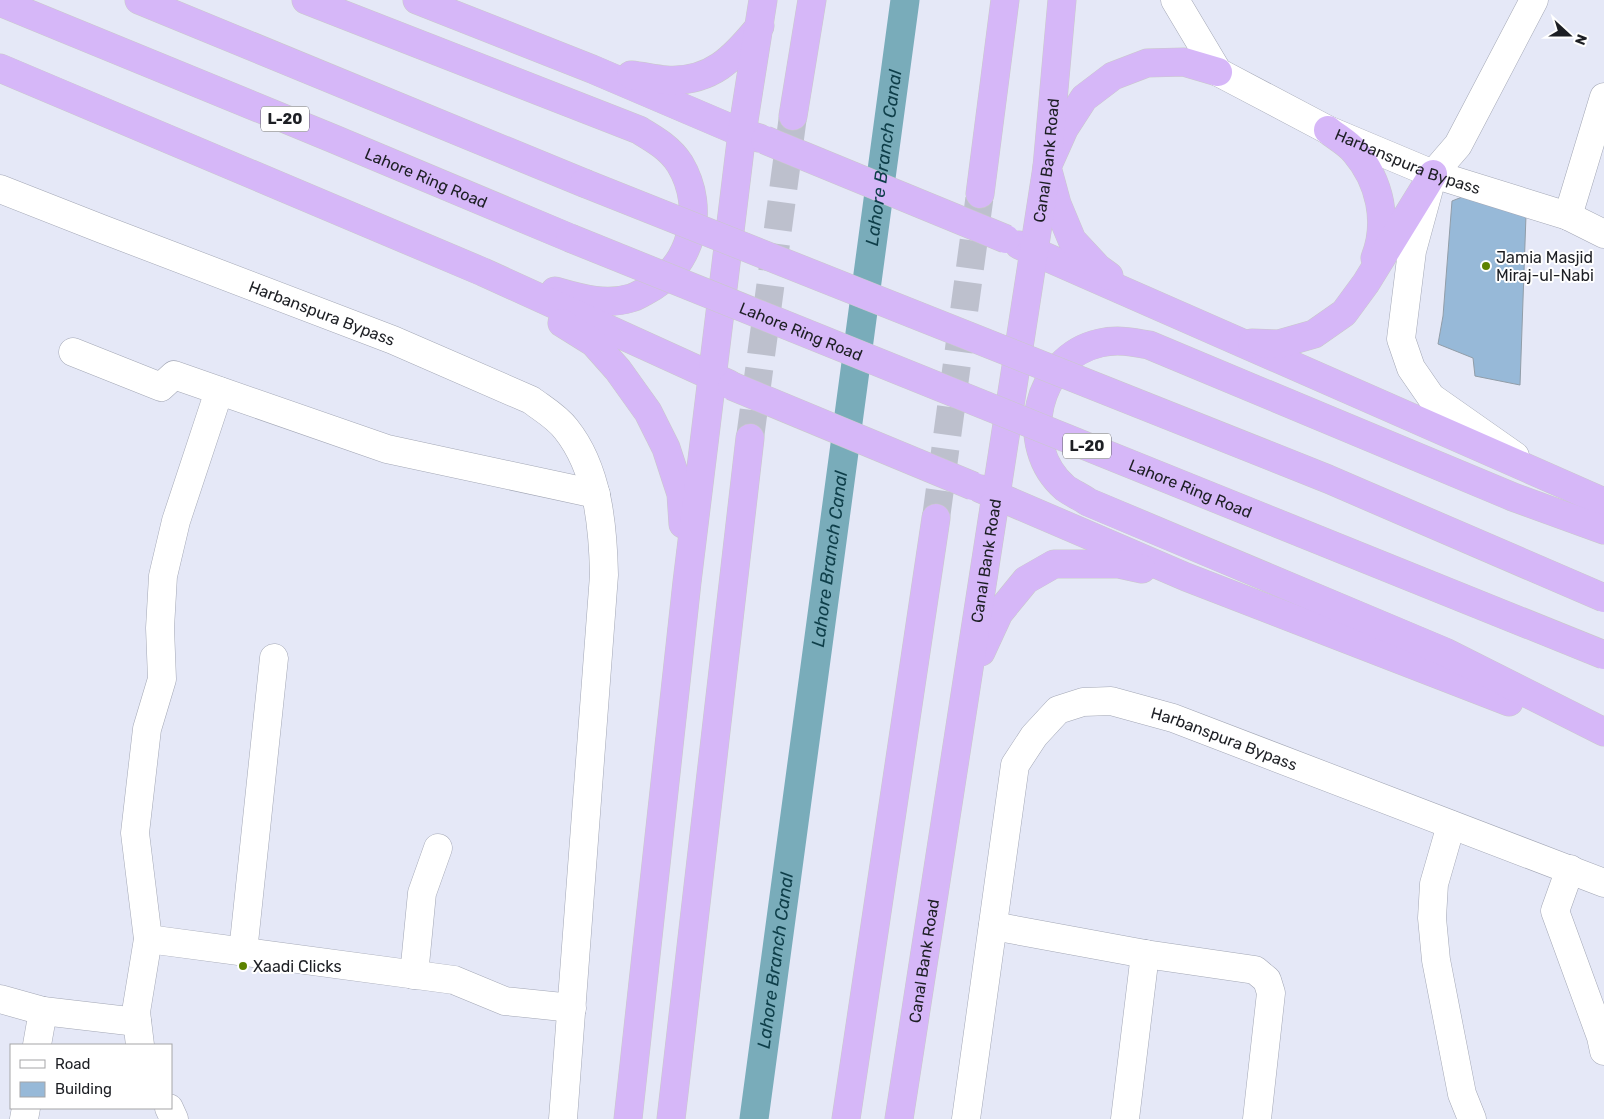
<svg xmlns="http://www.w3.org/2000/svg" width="1604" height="1119" font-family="Rubik,sans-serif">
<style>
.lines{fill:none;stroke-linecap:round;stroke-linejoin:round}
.canal{stroke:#79acba;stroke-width:29}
.building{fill:#97b9d8;stroke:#919da8}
.highway-tunnel{stroke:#bdc0cd;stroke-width:28;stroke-dasharray:28 14;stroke-linecap:butt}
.minor-casing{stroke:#a3a7b5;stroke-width:29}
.highway-casing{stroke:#c9c9ca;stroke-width:29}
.minor{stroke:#fff;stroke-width:28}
.highway{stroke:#d6b7f8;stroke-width:28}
.highway-bridge-casing{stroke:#c9c9ca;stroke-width:29;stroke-linecap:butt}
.highway-bridge{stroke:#d6b7f8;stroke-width:28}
.poi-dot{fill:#5c8200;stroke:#fff;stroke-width:2}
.labels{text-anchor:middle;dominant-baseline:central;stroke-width:4;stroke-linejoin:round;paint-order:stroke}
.shield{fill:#fff;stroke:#616266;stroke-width:1}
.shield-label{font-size:15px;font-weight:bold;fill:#1d1f24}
.street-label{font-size:16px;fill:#1d1f24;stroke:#fff}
.poi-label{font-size:16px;fill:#1d1f24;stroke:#fff;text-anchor:start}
.water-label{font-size:18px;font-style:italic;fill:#0e3e49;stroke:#fff}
</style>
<rect width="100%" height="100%" fill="#e5e8f7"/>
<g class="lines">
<!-- canal -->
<path class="canal" id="s1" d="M754,1119L905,0"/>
</g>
<!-- building -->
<path class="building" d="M1462,197L1526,215L1520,385L1475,376L1473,358L1438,344L1443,316L1452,201Z"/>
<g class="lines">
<!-- highway-tunnel -->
<path class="highway-tunnel" d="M750,438L793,116
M936,518L980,194"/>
<!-- minor casing -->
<g class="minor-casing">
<g id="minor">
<path id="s2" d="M1175,0L1218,72L1328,130L1433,174L1568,216L1604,234"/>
<path id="s3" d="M0,189L102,229L393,340L531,400C543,409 557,417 566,429C598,469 603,526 604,575L563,1119"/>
<path d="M1568,216L1604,97"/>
<path d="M73,352L161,387L174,375L387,449L596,494"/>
<path d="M219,391L176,521L163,576L160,628L162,679L147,729L135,833L148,939L454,980L505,1001L572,1008"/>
<path d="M1515,456L1431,397L1411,368L1401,339L1412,251L1433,174L1458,145L1534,0"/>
<path d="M1451,825L1434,884L1432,918L1436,960L1462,1094L1472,1119"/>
<path d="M1570,869L1555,911L1601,1037L1604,1051"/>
<path d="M993,926L1145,954L1255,970L1267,980L1271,993L1257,1119"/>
<path d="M243,952L274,658"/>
<path d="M414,975L422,893L438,848"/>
<path d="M0,999L43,1011L37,1045"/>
<path d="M43,1011L137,1022"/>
<path d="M140,1045L136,1012L148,939"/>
<path d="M169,1108L174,1119"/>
<path d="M24,1119L26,1108"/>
<path id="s4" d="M966,1119L1015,765L1034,736L1058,710L1083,702L1111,701L1173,718L1604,883"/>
<path d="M1125,1119L1145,954"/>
</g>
</g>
<!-- highway casing -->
<g class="highway-casing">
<g id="highway">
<path d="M139,0L584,183"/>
<path d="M306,0L639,130C654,139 670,148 680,164C707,209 692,268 644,292C640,294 635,297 631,298C605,306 580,298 555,291"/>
<path d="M417,0L592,69L742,133L759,138"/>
<path id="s5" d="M0,2L334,139L570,238"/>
<path d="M0,68L483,272L729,384"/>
<path d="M631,75C642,76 654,79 666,80C711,83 734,58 760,26"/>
<path d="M793,116L812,0"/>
<path d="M1328,130C1336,137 1348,143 1355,152C1380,181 1389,222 1375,258"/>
<path d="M980,194L1005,0"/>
<path d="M1019,245L1604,502"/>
<path d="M1109,276L1098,268L1072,240L1057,204L1047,167L1064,129L1084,98L1113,76L1147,63L1184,62L1218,72"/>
<path d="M562,323L594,343L618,370L648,412L666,448L681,494L683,524"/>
<path d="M1252,343L1279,344L1314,334L1344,313L1366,283L1433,174"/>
<path d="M981,489L1186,577L1509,702"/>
<path d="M1604,530L1513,497L1149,345C1133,342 1117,339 1100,343C1036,357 1016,446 1065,488C1072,493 1081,497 1088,502L1445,652L1604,732"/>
<path d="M981,652L999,613L1026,580L1054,564H1119L1142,569"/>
<path d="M628,1119L687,582L742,133L763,0"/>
<path d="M671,1119L750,438"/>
<path d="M846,1119L936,518"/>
<path id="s6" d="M899,1119L1047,167L1062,0"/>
</g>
</g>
<!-- minor -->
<use href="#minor" class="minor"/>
<!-- highway -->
<use href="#highway" class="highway"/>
<!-- highway-bridge casing -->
<g class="highway-bridge-casing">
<g id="highway-bridge">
<path d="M765,140L1006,239"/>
<path d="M584,183L1328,479L1604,598"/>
<path id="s7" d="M570,238L1604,655"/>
<path d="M732,386L973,486"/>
</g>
</g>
<!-- highway-bridge -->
<use href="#highway-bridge" class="highway-bridge"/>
</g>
<!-- markers -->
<g class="poi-dot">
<circle cx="1486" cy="266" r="5"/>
<circle cx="243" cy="966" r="5"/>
</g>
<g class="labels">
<!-- shield labels -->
<g class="shield">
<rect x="261" y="106.5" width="48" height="25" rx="4"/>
<rect x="1063" y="433.5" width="48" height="25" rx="4"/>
</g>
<g class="shield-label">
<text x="285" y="119">L-20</text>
<text x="1087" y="446">L-20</text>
</g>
<!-- street labels -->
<g class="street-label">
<text stroke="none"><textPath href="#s6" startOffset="970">Canal Bank Road</textPath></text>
<text stroke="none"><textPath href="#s2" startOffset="294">Harbanspura Bypass</textPath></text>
<text stroke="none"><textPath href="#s5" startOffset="461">Lahore Ring Road</textPath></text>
<text stroke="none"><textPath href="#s3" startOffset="345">Harbanspura Bypass</textPath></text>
<text stroke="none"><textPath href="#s7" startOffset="249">Lahore Ring Road</textPath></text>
<text stroke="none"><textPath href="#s7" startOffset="669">Lahore Ring Road</textPath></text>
<text stroke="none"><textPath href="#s6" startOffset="565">Canal Bank Road</textPath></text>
<text stroke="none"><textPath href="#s4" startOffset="601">Harbanspura Bypass</textPath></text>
<text stroke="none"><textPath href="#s6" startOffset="160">Canal Bank Road</textPath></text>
</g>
<!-- poi labels -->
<g class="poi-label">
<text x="1496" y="257">Jamia Masjid<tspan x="1496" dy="18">Miraj-ul-Nabi</tspan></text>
<text x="253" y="966">Xaadi Clicks</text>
</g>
<!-- water labels -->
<g class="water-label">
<text stroke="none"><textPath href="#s1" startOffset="970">Lahore Branch Canal</textPath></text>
<text stroke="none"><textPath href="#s1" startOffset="565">Lahore Branch Canal</textPath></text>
<text stroke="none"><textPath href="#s1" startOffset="160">Lahore Branch Canal</textPath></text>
</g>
</g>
<!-- legend -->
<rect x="10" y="1044" width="162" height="65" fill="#ffffff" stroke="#a5a5a7"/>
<rect x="20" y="1060" width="25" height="8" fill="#ffffff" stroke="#a5a5a7"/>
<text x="55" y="1069" font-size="15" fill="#1d1f24">Road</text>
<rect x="20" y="1082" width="25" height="15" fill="#97b9d8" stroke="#a5a5a7"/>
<text x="55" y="1094" font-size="15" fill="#1d1f24">Building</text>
<!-- north arrow -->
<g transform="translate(1569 35) rotate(111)" stroke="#ffffff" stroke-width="4" paint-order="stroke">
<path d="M0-4L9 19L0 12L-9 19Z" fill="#1d1f24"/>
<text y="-8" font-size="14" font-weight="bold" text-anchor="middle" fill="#1d1f24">N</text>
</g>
</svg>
